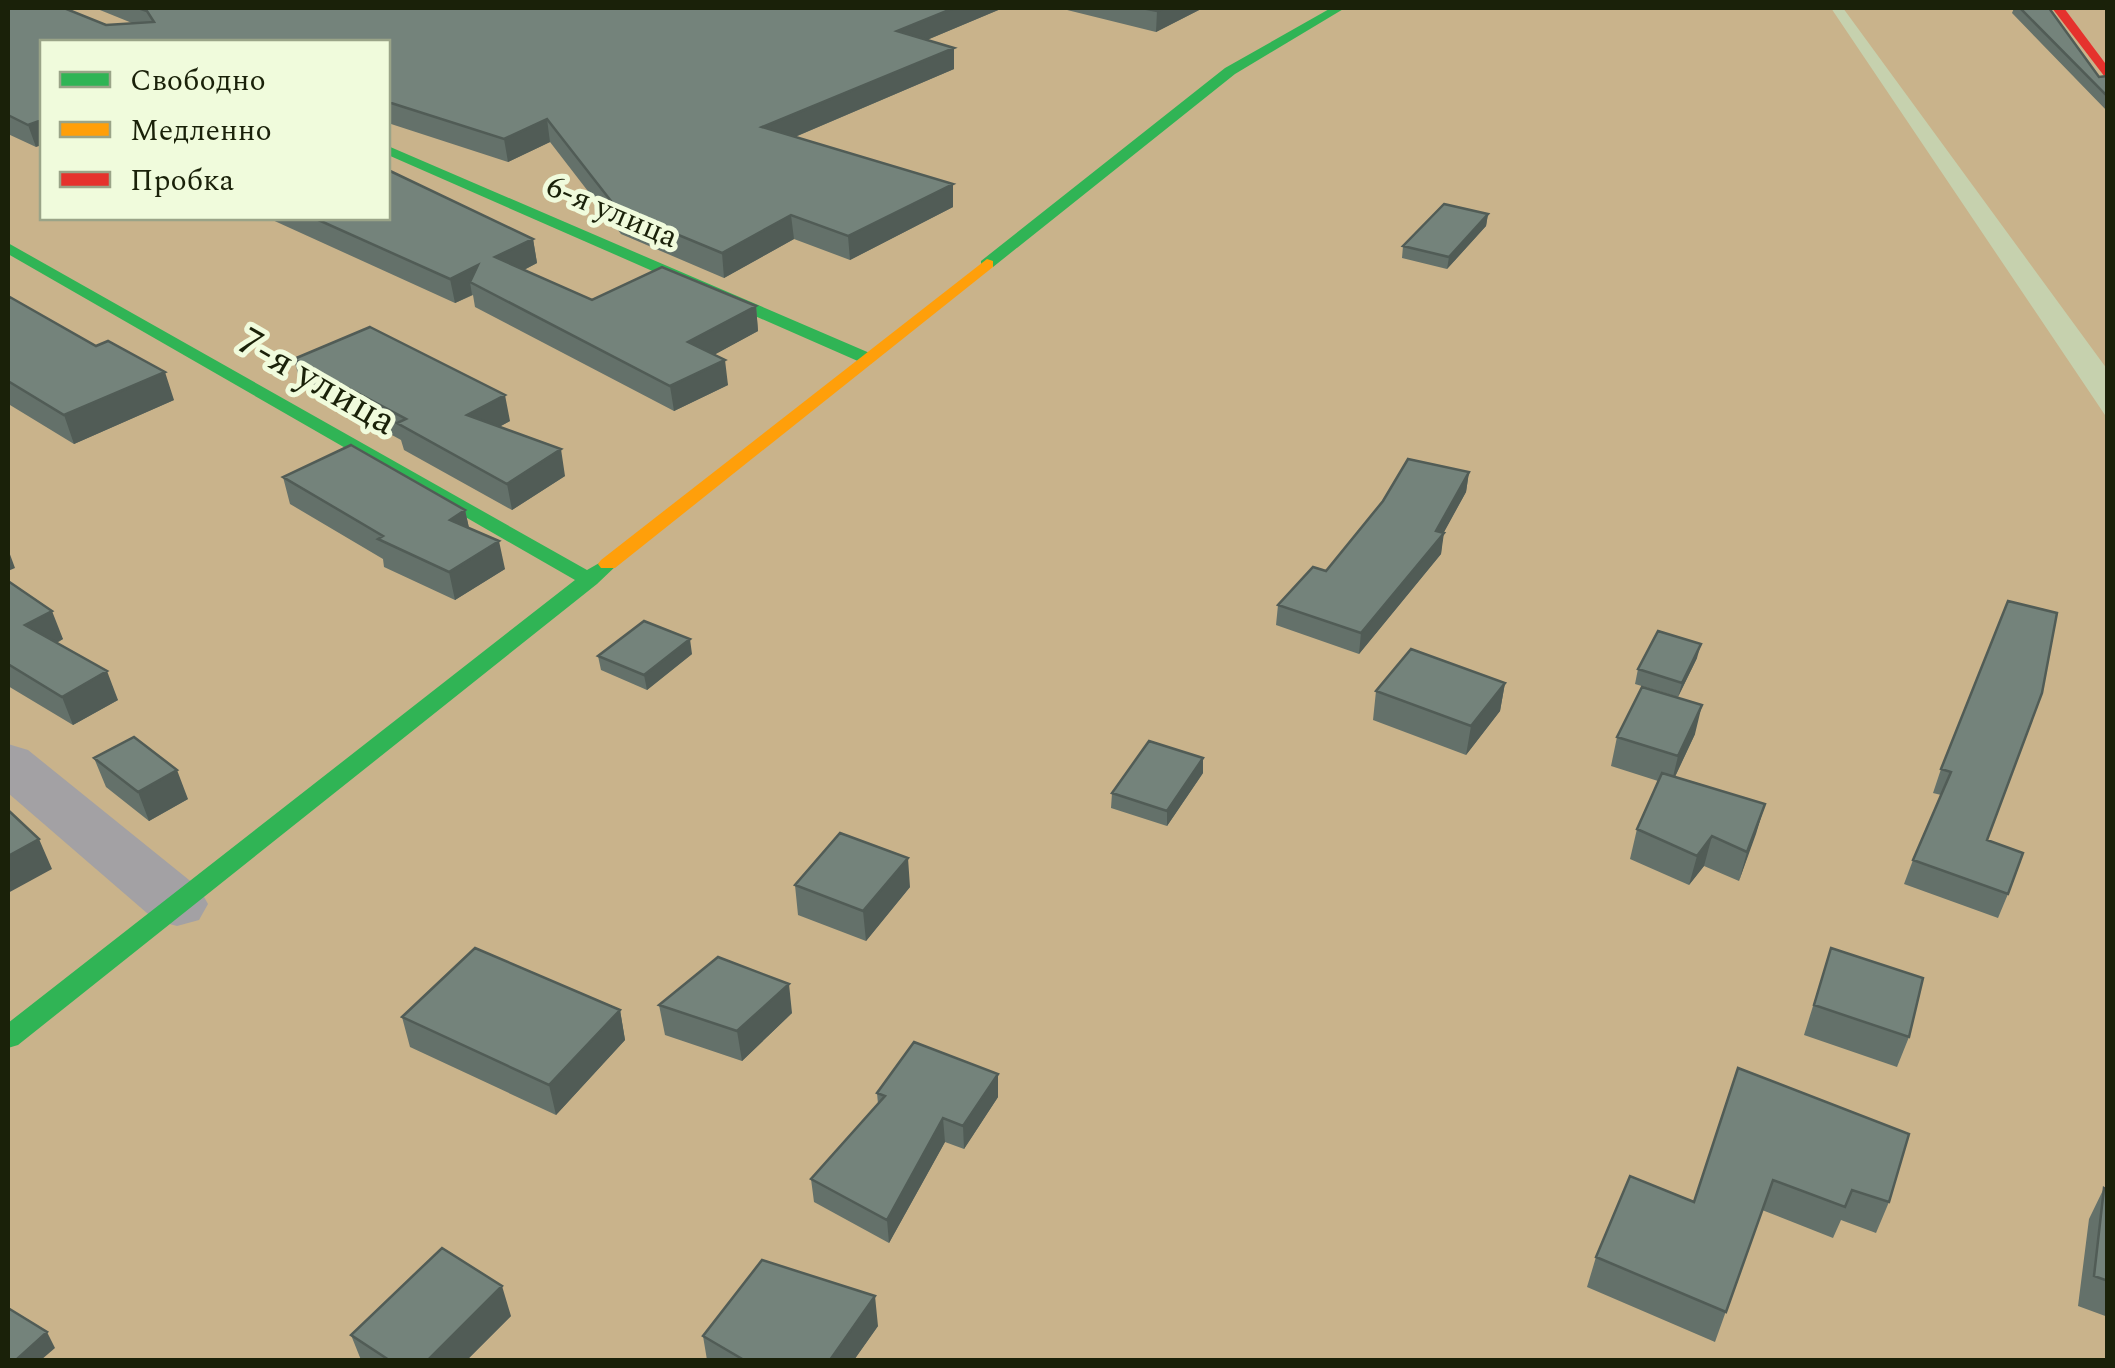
<svg xmlns="http://www.w3.org/2000/svg" width="2115" height="1368" font-family="Spectral,serif">
<style>
.green{fill:#c9b38b;fill-rule:evenodd}
.lines{fill:none;stroke-linecap:round;stroke-linejoin:round}
.street{fill:#a3a1a4;fill-rule:evenodd}
.fast{fill:#30b455;fill-rule:evenodd}
.slow{fill:#ff9f0a;fill-rule:evenodd}
.jam{fill:#e5322d;fill-rule:evenodd}
.wall{fill:#64716a}
.shaded-wall{fill:#515c56}
.building{fill:#74837b;stroke:#515c56;stroke-width:2.5}
.labels{text-anchor:middle;dominant-baseline:central;stroke-width:10;stroke-linejoin:round;paint-order:stroke}
.far-street-label{font-size:32px;fill:#1a2109;stroke:#f0fbdc}
.street-label{font-size:40px;fill:#1a2109;stroke:#f0fbdc}
</style>
<rect width="100%" height="100%" fill="#c6d1ae"/>
<!-- green -->
<path class="green" d="M8,8H1831L2107,418V1360H8ZM42,42H388V218H42Z
M1843,8H2107V369Z"/>
<g class="lines">
<!-- street -->
<path class="street" d="M8,744L28,750L199,888L208,904L199,920L177,926L155,920L8,793Z"/>
<!-- fast -->
<path class="fast" d="M1331,8H1345L1235,74L993,267H981V261L1225,68Z
M388,146L872,354L875,358L866,363L860,362L388,155Z
M8,243L587,570L608,558L618,564L597,584L18,1045L8,1048V1023L575,580L8,254Z"/>
<!-- slow -->
<path class="slow" d="M987,259L993,261V267L615,568H601L598,564L601,560Z"/>
<!-- jam -->
<path class="jam" d="M2052,8H2064L2108,67V81Z"/>
</g>
<!-- wall -->
<path class="wall" d="M8,8L106,25L132,23L95,8H1003L927,40L954,48V69L795,137L953,184V207L850,260L794,239L724,278L621,234L550,142L508,162L388,123V42H42L36,147L8,134Z
M1059,8H1203L1156,32Z
M2014,8H2049L2099,77L2108,76V112L2012,13Z
M1488,214L1486,226L1447,269L1402,258L1403,246Z
M268,218H388L533,239L537,263L524,270L592,300L756,306L758,331L715,354L728,385L674,411L475,307L473,295L455,303Z
M8,296L174,400L74,444L10,405L8,406Z
M294,359L510,421L499,427L565,476L512,510L404,450L401,440L301,385Z
M1469,472L1466,492L1443,533L1441,554L1359,654L1276,625L1278,605Z
M283,477L465,510L469,528L505,569L455,600L384,567L383,559L290,504Z
M8,582L63,639L57,643L118,700L73,725L8,686Z
M2008,601L1987,840L2008,894L1998,918L1904,884L1913,860L1941,795L1933,793L1941,769Z
M692,654L647,690L601,670L598,656Z
M1697,658L1678,697L1635,684L1638,669Z
M1505,683L1500,711L1466,755L1373,720L1376,691Z
M1695,734L1675,777L1765,804L1739,881L1704,866L1689,885L1630,859L1637,829L1658,781L1611,766L1617,737Z
M94,758L188,799L149,821L106,787Z
M1203,773L1167,826L1111,808L1112,793Z
M795,885L910,887L866,941L798,915Z
M1831,948L1909,1037L1897,1067L1804,1035Z
M659,1005L792,1013L742,1061L665,1035Z
M620,1010L625,1040L556,1115L410,1047L402,1017Z
M1738,1068L1889,1202L1876,1233L1841,1220L1833,1238L1762,1210L1715,1342L1587,1287L1596,1257L1694,1202Z
M877,1093L998,1097L964,1149L945,1142L889,1243L814,1202L811,1179L878,1104Z
M2104,1188L2108,1190V1317L2078,1306L2089,1219Z
M511,1316L467,1360H361L351,1335Z
M878,1326L854,1360H707L703,1336Z"/>
<!-- shaded-wall -->
<path class="shaded-wall" d="M954,8H1003L898,52L897,31Z
M1164,8H1203L1156,32L1157,11Z
M954,48V69L764,150L762,127Z
M547,119L550,142L508,162L504,139Z
M42,120V145L36,147L28,125Z
M953,184V207L850,260L848,236Z
M1488,214L1486,226L1447,269L1449,257Z
M791,215L794,239L724,278L722,253Z
M533,239L537,263L500,282L495,257Z
M478,265L470,282L472,295L455,303L450,279Z
M756,306L758,331L692,367L688,342Z
M725,360L728,385L674,411L670,386Z
M165,372L174,400L74,444L64,415Z
M505,395L510,421L473,441L467,415Z
M561,449L565,476L512,510L507,484Z
M1469,472L1466,492L1442,536L1444,533L1441,554L1359,654L1361,633L1436,531Z
M465,510L471,537L450,520Z
M499,541L505,569L455,600L449,572Z
M8,549L15,568L8,571Z
M52,611L63,639L36,653L25,625Z
M690,639L692,654L647,690L644,675Z
M1701,644L1697,658L1678,697L1682,683Z
M107,671L118,700L73,725L62,697Z
M1505,683L1500,711L1466,755L1471,726Z
M1702,705L1695,734L1671,785L1678,756Z
M1203,758V773L1167,826V811Z
M177,770L188,799L149,821L138,792Z
M1765,804L1756,834L1739,881L1747,852Z
M1712,836L1704,866L1689,885L1697,856Z
M39,839L52,869L8,893V856Z
M908,858L910,887L866,941L863,911Z
M789,984L792,1013L742,1061L737,1031Z
M620,1010L625,1040L556,1115L549,1085Z
M998,1074V1097L964,1149L963,1126Z
M943,1118L945,1142L889,1243L887,1220Z
M502,1286L511,1316L467,1360H428Z
M875,1296L878,1326L854,1360H830Z
M47,1332L55,1348L41,1360H16Z"/>
<!-- building -->
<path class="building" d="M8,8H64L106,25L154,22L147,11L138,8H954L897,31L954,48L762,127L953,184L848,236L791,215L722,253L618,210L547,119L504,139L388,102V42H42V120L28,125L8,115Z
M1142,8H1164L1157,11Z
M2020,8H2049L2099,77L2108,76V97Z
M388,170L533,239L495,257L592,300L662,267L756,306L688,342L725,360L670,386L470,282L478,265L450,279L314,218H388Z
M1444,204L1488,214L1449,257L1403,246Z
M8,296L96,346L108,341L165,372L64,415L8,381Z
M370,327L505,395L467,415L561,449L507,484L397,423L406,419L294,359Z
M351,445L465,510L450,520L499,541L449,572L378,539L383,536L283,477Z
M1408,459L1469,472L1436,531L1444,533L1361,633L1278,605L1313,567L1326,571L1383,501Z
M8,581L52,611L25,625L107,671L62,697L8,664Z
M2008,601L2057,613L2042,693L1987,840L2023,853L2008,894L1913,860L1951,772L1941,769Z
M644,621L690,639L644,675L598,656Z
M1658,631L1701,644L1682,683L1638,669Z
M1411,649L1505,683L1471,726L1376,691Z
M1642,687L1702,705L1678,756L1617,737Z
M134,737L177,770L138,792L94,758Z
M1149,741L1203,758L1167,811L1112,793Z
M1662,773L1765,804L1747,852L1712,836L1697,856L1637,829Z
M8,810L39,839L8,856Z
M840,833L908,858L863,911L795,885Z
M475,948L620,1010L549,1085L402,1017Z
M1831,948L1923,978L1909,1037L1814,1005Z
M718,957L789,984L737,1031L659,1005Z
M914,1042L998,1074L963,1126L943,1118L887,1220L811,1179L885,1096L877,1093Z
M1738,1068L1909,1134L1889,1202L1852,1190L1845,1207L1773,1180L1726,1312L1596,1257L1630,1176L1694,1202Z
M2104,1188L2108,1190V1281L2094,1276Z
M442,1248L502,1286L428,1360H389L351,1335Z
M762,1260L875,1296L830,1360H744L703,1336Z
M8,1308L47,1332L16,1360H8Z"/>
<g class="labels">
<!-- far-street labels -->
<g class="far-street-label">
<text transform="translate(612 212) rotate(23)">6-я улица</text>
</g>
<!-- street labels -->
<g class="street-label">
<text transform="translate(317 382) rotate(30)">7-я улица</text>
</g>
</g>
<!-- border -->
<rect width="2115" height="1368" fill="none" stroke="#1a2109" stroke-width="20"/>
<!-- legend -->
<rect x="40" y="40" width="350" height="180" fill="#f0fbdc" stroke="#9aa488" stroke-width="2.5"/>
<rect x="60" y="72" width="50" height="15" fill="#30b455" stroke="#9aa488" stroke-width="2.5"/>
<text x="130" y="90" font-size="30" fill="#1a2109">Свободно</text>
<rect x="60" y="122" width="50" height="15" fill="#ff9f0a" stroke="#9aa488" stroke-width="2.5"/>
<text x="130" y="140" font-size="30" fill="#1a2109">Медленно</text>
<rect x="60" y="172" width="50" height="15" fill="#e5322d" stroke="#9aa488" stroke-width="2.5"/>
<text x="130" y="190" font-size="30" fill="#1a2109">Пробка</text>
</svg>
